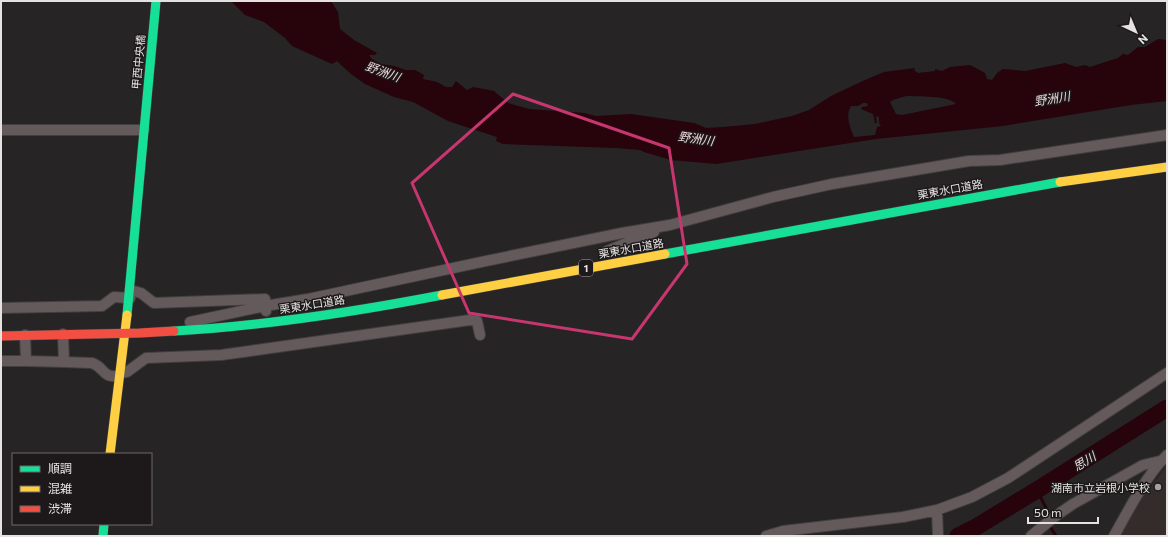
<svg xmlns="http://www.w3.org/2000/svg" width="1168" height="537" font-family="Commissioner,'Noto Sans JP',sans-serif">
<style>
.built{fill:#342b2b}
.water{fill:#27030c;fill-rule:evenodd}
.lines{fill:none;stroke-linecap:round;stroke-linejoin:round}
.stream{stroke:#27030c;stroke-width:3}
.river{stroke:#27030c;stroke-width:17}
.street-casing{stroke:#413f3f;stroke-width:12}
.fast-casing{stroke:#413f3f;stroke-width:10}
.slow-casing{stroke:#413f3f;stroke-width:10}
.jam-casing{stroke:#413f3f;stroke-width:10}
.street{stroke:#655a5b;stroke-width:10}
.fast{stroke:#16e098;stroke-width:9}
.slow{stroke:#ffcf43;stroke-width:9}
.jam{stroke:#f24e42;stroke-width:9}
.marked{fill:none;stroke:#c7366f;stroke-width:3;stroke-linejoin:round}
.poi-dot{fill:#a2a0a0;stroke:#1d191a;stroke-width:1.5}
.labels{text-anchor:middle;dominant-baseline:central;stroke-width:3;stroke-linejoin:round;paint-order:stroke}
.shield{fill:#1d191a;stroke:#a9a6a6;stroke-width:1}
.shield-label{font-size:10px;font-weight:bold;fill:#e5e2e2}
.street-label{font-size:11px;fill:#e5e2e2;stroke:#1d191a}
.poi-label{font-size:11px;fill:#e5e2e2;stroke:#1d191a;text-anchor:end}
.water-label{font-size:12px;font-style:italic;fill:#f1d7da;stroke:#1d191a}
</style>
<rect width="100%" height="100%" fill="#262424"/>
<!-- built -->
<path class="built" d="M1167,465V536H1119L1136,506Z"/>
<!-- water -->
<path class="water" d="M231,1H331L338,12L340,29L354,40L377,53L375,55H369L372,59L381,64L394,66L406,70H415L424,75L423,79L437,82L446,87H452L456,81L467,90L473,87L494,91L508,103L529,109L584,113L596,116L631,114L694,123L706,128L723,127L755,124L792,116L809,110L831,96L865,80L884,72L915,68L914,70L918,73L935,71V69L942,71L950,67L970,65L985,73L987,79L992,80L997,73L1003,69L1025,71L1065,63L1076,67L1085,65L1090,67L1118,58L1123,54L1128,55L1138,47H1145L1158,39L1167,40V101L1131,105L1003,126L876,139L716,164L671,160L644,152L640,150L616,148L503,144L496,141L497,137L448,121L413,102L394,97L365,84L351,74L337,61L332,64L292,46L285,38L264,22L245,15ZM906,96C919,97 948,95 956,104L902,115L896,114L890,102L893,100ZM863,103H867L868,106L862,107L861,109L873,114L875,123H877L876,118L877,116L879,117V123L881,126L877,127L875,135L854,137C850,127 845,116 851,106H858Z"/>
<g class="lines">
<!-- stream -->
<path class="stream" d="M1037,490L1047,510L1048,516
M1051,528L1056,536"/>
<!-- river -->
<path class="river" d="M958,536L976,527L1037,490L1167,408"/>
<!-- street casing -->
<g class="street-casing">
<path id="street" d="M1,130H144
M607,251L654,232
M130,290L141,293L154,303L265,299L266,311
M1,308L102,306L114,297L130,298
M190,322L265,306L308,299L486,261L622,233L670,225L773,197L832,184L969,161L1000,160L1167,135
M1,361H26L25,335
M26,361L64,362L63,334
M64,362L92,363C106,368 101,378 119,376
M120,373L127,372L146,358L221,355L470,320L477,321L480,335
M937,510L938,536
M766,536L783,531L903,517L937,510L972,497L1008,478L1167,373
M1031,536L1057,515L1073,504L1143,465L1160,461
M1114,536C1128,511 1147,474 1167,455"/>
</g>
<!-- fast casing -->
<g class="fast-casing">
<path id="fast" d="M665,254L1060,182
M127,315L156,1
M174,331C264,326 354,312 442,295
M103,536L104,524"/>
</g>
<!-- slow casing -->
<g class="slow-casing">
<path id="slow" d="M1060,182L1167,167
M442,295L665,254
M110,454L127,315"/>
</g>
<!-- jam casing -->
<g class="jam-casing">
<path id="jam" d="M1,336L140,333L174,331"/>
</g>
<!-- street -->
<use href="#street" class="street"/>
<!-- fast -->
<use href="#fast" class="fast"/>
<!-- slow -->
<use href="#slow" class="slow"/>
<!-- jam -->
<use href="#jam" class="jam"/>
</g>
<!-- marked area -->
<path class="marked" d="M513,94L669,148L687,264L632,339L469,313L412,183Z"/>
<!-- markers -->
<circle class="poi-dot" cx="1158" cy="487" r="4"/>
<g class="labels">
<!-- shield labels -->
<rect class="shield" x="579" y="260" width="14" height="16" rx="3"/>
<g class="shield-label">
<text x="586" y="268">1</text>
</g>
<!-- street labels -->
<g class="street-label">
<text transform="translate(138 62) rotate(-85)">甲西中央橋</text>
<text transform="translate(950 189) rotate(-10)">栗東水口道路</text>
<text transform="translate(631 248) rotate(-10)">栗東水口道路</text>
<text transform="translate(312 304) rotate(-9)">栗東水口道路</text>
</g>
<!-- poi labels -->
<g class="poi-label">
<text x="1150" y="487">湖南市立岩根小学校</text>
</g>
<!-- water labels -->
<g class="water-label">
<text transform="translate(383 71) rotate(20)">野洲川</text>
<text transform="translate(1052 98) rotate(-9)">野洲川</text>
<text transform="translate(696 138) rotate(8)">野洲川</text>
<text transform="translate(1084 461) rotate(-32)">思川</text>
</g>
</g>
<!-- border -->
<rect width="1168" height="537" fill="none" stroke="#e5e2e2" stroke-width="4"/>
<!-- legend -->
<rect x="12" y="453" width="140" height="72" fill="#1d191a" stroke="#6d696a"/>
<rect x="20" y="466" width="20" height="6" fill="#16e098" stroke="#6d696a"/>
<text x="48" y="473" font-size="12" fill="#e5e2e2">順調</text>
<rect x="20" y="486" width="20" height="6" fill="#ffcf43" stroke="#6d696a"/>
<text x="48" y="493" font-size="12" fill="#e5e2e2">混雑</text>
<rect x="20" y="506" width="20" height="6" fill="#f24e42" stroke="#6d696a"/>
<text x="48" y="513" font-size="12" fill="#e5e2e2">渋滞</text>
<!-- north arrow -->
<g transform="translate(1136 32) rotate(136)" stroke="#1d191a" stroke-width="3" paint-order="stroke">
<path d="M0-3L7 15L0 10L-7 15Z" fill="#e5e2e2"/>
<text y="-6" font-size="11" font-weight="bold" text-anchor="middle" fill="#e5e2e2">N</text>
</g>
<!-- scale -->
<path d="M1028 517v6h70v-6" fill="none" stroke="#e5e2e2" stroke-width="2"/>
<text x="1034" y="517" font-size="12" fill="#e5e2e2" stroke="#1d191a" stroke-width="3" paint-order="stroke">50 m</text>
</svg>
